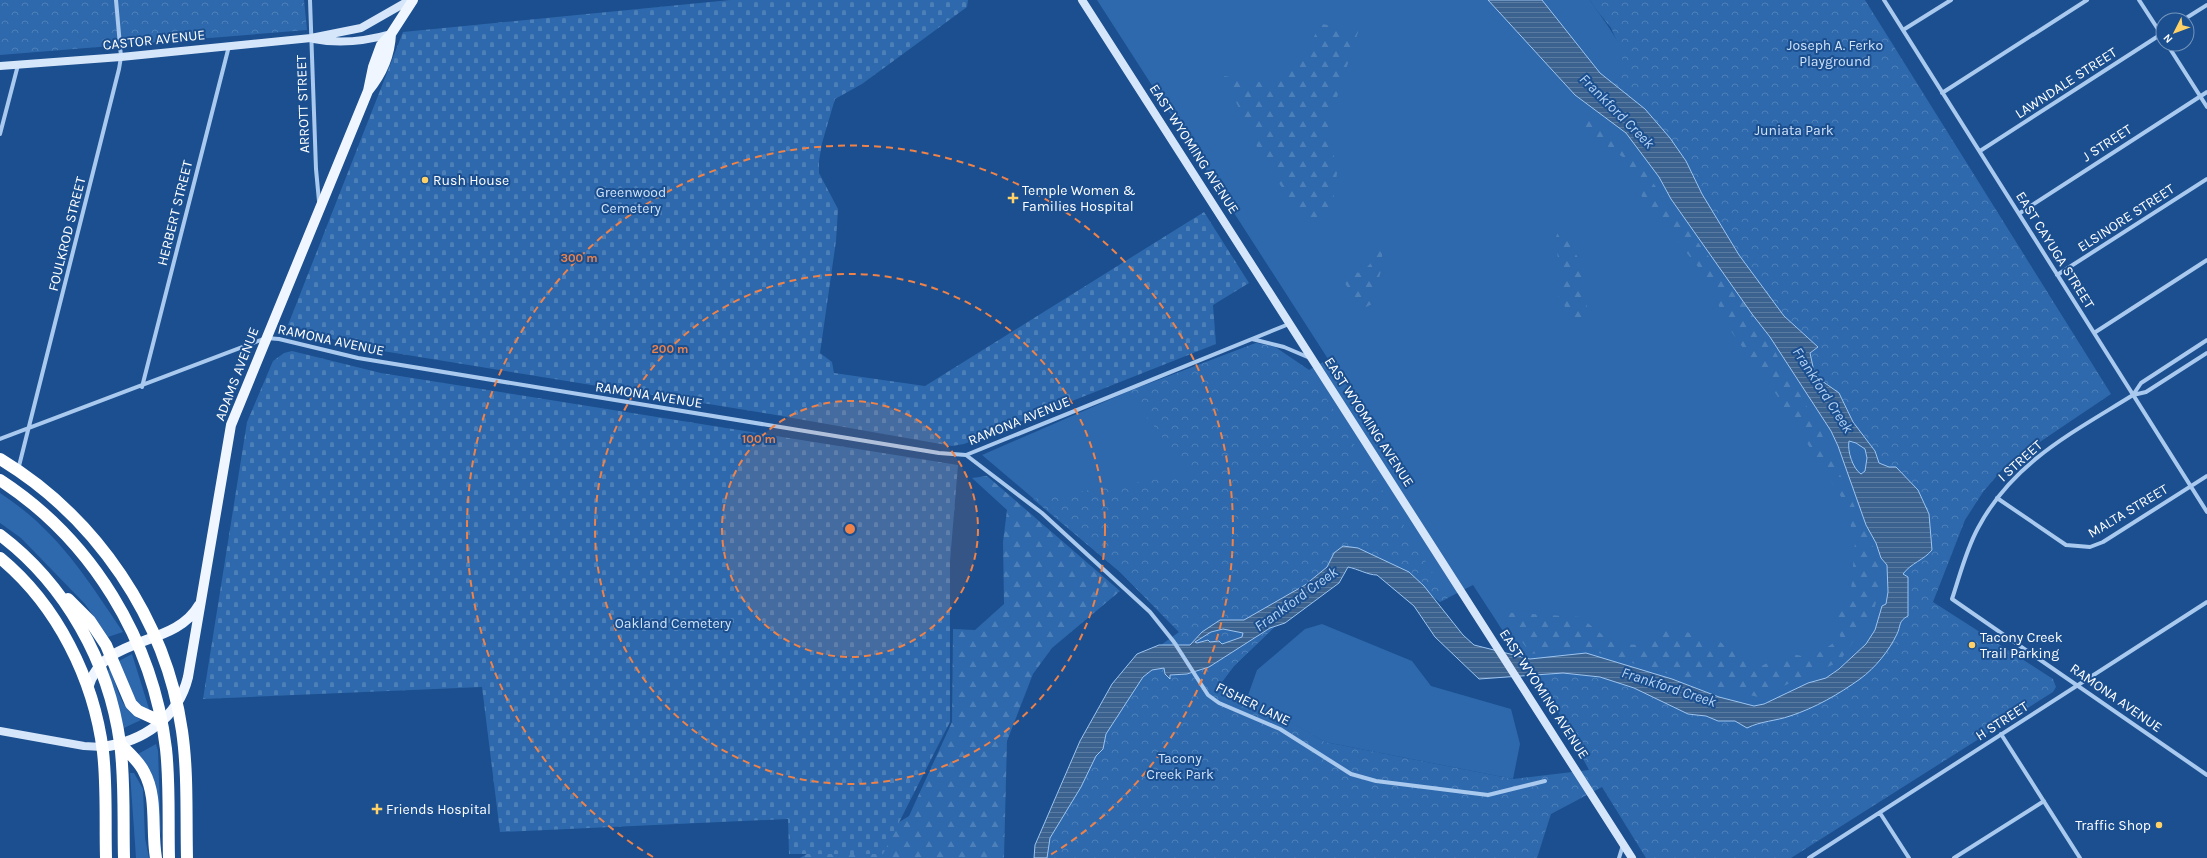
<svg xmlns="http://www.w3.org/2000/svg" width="2207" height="858" font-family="Karla,sans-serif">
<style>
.grass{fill:#2e69ad}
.forest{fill:url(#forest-firs)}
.cemetery{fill:url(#cemetery-stones)}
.park{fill:url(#park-crowns)}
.water{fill:url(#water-rules);stroke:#9cc4f0;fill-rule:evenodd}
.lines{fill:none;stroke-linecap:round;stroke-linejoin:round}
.street{stroke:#a9c9ee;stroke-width:4}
.secondary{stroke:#d6e6fa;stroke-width:8}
.primary{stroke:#f0f6ff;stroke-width:10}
.highway{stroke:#fff;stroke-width:12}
.ring{fill:none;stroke:#ee8249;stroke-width:2;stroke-dasharray:7 5}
.poi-dot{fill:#ffd166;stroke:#1b4f8f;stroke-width:1.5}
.labels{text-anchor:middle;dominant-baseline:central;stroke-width:4;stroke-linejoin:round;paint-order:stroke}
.street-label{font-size:14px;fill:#fff;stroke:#1b4f8f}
.park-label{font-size:14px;fill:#cfe3fa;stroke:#1b4f8f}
.poi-label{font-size:14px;fill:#fff;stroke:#1b4f8f;text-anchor:start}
.water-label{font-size:15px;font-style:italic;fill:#b5d3f5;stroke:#1b4f8f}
.centre{fill:#ee8249;stroke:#1b4f8f;stroke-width:2}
.ring-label{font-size:12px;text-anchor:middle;font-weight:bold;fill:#ee8249;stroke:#1b4f8f;stroke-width:4;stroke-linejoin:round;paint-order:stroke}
</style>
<defs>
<pattern id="forest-firs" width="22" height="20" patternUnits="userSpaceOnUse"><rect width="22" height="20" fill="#2e69ad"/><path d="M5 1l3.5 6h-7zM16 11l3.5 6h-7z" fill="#4d80b9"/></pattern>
<pattern id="cemetery-stones" width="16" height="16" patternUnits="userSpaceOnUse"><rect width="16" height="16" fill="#2e69ad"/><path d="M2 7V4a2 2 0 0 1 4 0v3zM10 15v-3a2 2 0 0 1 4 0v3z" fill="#4d80b9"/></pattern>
<pattern id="park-crowns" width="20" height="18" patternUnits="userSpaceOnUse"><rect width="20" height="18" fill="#2e69ad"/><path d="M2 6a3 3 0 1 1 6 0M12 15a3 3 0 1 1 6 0" fill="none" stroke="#4d80b9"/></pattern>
<pattern id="water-rules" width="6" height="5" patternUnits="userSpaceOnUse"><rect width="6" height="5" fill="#3c6290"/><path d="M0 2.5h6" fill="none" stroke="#597aa1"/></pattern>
</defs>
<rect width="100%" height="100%" fill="#1b4f8f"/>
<!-- grass -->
<path class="grass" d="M1097,0H1590C1600,17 1629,48 1623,69C1620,79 1612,86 1605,94L1865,448L1909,535L1885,637L1834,684L1770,707L1712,704L1536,671L1510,642L1473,585L1440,602L1413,581L1343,561L1234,666L1221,683L1179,632L1120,572L982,455L1127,392L1256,343L1275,347L1309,370L1328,359Z
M0,493C58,531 85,576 123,632L108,637L85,604L21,538L0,523Z
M1322,624L1412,661L1431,686L1511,709L1520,744L1513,779L1325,742L1247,698L1257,670L1305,629Z
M132,654L150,712L137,706L117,662Z
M110,668C119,691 119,707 141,720L124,728L108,671Z
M156,744L158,751L161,836C157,805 159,779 138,754Z
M130,773H134L143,789L145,838L149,858H136Z"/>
<!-- forest -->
<path class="forest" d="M1321,24L1359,29L1328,125L1337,173L1332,208L1314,225L1303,217L1264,162L1224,76L1272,84L1298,66Z
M1587,117L1619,138L1758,322L1818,426L1883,569L1874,611L1839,662L1758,697L1689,680L1579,647L1531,654L1500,612L1580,617L1614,644L1644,645L1668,627L1719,641L1755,669L1788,653L1811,658L1841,638L1832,619L1851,591L1855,542L1845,503L1776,394L1731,331L1703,273L1643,199L1624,158L1581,127Z
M1560,228L1580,261L1587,300L1586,319L1575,321L1559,298L1560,271L1555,239Z
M1382,245V267L1372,304L1360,310L1345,283L1353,272L1361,273L1370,264Z
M987,476L1120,591L1052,648L1033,674L1007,741L1004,858H800L828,841L870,840L909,816L952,722L953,629L975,630L1004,604L1003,542L1007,510L972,478Z"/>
<!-- cemetery -->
<path class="cemetery" d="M730,0H968L967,7L862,84L835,99L822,143L819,161V173L838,209L836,241L820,353L832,362L834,373L925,386L1204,212L1249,283L1213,305L1216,344L964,444L952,446L770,414L358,347L288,325L403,32Z
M292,351L381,373L958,465L950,561V722L883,854H789L788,819L500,832L482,687L203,699L247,422L273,361L284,353Z"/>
<!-- park -->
<path class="park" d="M0,0H304L307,30L0,55Z
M1590,0H1865L2111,394L2007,464L1983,492L1965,520L1933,602L2053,679L2056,687L2053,692L1791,858H1646L1602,787L1551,814L1537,858H1036L1143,658L1179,632L1120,572L1033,499L1191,474L1127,392L1256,343L1275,347L1309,370L1448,598L1440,602L1413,581L1343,561L1234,666L1222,682L1325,742L1513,779L1589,770L1536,671L1568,659L1712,704L1770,707L1834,683L1885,637L1902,572L1865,448L1605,94C1622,76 1628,67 1617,42C1615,37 1613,32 1611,28C1603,17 1597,12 1590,0Z"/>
<!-- water -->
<path class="water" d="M1488,0H1542L1600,73L1645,109L1670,138L1686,161L1702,194L1739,255L1784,316L1818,347L1810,353L1815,376L1839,393L1853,422L1875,451L1879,463L1889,467H1896L1918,490L1929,514L1932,550C1924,560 1911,563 1903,574L1908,577V616C1898,621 1901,626 1897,634C1889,651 1875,668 1860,679C1839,694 1815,708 1790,716C1776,721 1761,721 1747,728L1735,721H1718L1706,716L1688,714L1634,688L1600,677L1563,673L1479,679L1435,637L1414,606L1377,575C1368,575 1358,569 1348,567L1339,583L1285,623L1270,628L1209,667L1187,674L1170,675V679L1165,674L1164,668L1152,670L1143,677L1106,734L1103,749L1096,756L1081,787L1050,838L1047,858H1034L1035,845L1080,741L1112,684L1137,654L1159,645H1190L1202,632L1220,620H1244L1305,585L1327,567L1334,553L1343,546L1358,548L1409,572L1424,586L1463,635L1474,645L1530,659L1586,653L1672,679L1719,697L1754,706L1764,704L1808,683L1826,678L1839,669L1866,644L1875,630L1882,606L1886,604L1888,592L1887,565L1881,558L1876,543L1866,525L1838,446L1831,431L1770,337L1752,314L1671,199L1659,177L1626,133L1575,95ZM1849,441L1856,443L1865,449L1867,458L1865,471L1861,474C1853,469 1847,451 1849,441ZM1223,629L1243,633L1242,637L1222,644L1219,641L1210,642L1208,640L1197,643L1195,642L1211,632Z"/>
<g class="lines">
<!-- street -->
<path class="street" d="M310,0L316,169L319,201
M1884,0L2207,512
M2139,0L2163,37
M2183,20L2207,5
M1903,30L1951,0
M2167,44L2207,107
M1942,93L2087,0
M0,134L18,65
M1980,151L2163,33
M2020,213L2207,92
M2057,275L2207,179
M2094,333L2207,260
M1252,339L1284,347L1310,358
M2207,340L2141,383L2133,395C2072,433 2013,462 1978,528C1966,550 1960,575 1952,599L2207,775
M142,387L229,46
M2133,395L2146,392L2207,353
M0,439L266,338L279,339L358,358L939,453L966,455L1289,324
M966,455L1042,513L1150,612L1174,642L1208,695L1219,703L1280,729L1351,774L1376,781L1488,795L1545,781
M18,470L119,69L121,57L116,0
M1997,498L2066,545L2090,547L2103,542L2207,476
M2001,734L2080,858
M1880,813L1909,858
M1619,858L1623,845
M1809,858L2207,602
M1954,858L2044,801"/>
<!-- secondary -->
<path class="secondary" d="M1082,0L1632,858
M314,39C339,44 366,41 391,34
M0,66L121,57L311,38L361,28L410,0
M0,731L84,746L102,747"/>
<!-- primary -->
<path class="primary" d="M368,91C382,74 390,55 391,34
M88,688C103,633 174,649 199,605
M102,747C143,742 178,718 188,677L231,425L368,91L373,67L381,45L391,34L413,0"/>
<!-- highway -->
<path class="highway" d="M0,459C96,517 166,619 182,731C188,772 186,816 187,858
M0,480C92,540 153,640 166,749C170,785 168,822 169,858
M0,535C65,584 109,662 120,743C125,780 123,820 124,858
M0,558C57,605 94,679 103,752C107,787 105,823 106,858
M68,599L90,621L106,645L131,704L138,711L162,722
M120,744C128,752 139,761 144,772C158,797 151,831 156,858"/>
</g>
<!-- distance rings -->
<circle cx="850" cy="529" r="128" fill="#ee8249" fill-opacity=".12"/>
<g class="ring">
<circle cx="850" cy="529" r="128"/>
<circle cx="850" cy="529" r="255"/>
<path d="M653 857A383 383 0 1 1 1047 857"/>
</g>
<!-- markers -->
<g class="poi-dot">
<circle cx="425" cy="180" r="4"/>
<path d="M1011 192h4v4h4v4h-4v4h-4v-4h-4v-4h4z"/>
<circle cx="1972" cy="645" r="4"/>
<path d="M375 803h4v4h4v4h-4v4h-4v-4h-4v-4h4z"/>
<circle cx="2159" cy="825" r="4"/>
</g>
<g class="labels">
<!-- street labels -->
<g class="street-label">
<text transform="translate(154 40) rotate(-6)">CASTOR AVENUE</text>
<text transform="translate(2066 83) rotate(-33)">LAWNDALE STREET</text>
<text transform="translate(303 104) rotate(-92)">ARROTT STREET</text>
<text transform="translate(2107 143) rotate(-33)">J STREET</text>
<text transform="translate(1194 149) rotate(57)">EAST WYOMING AVENUE</text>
<text transform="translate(175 213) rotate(-76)">HERBERT STREET</text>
<text transform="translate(2126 218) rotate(-33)">ELSINORE STREET</text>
<text transform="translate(67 234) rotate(-76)">FOULKROD STREET</text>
<text transform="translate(2055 250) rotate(58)">EAST CAYUGA STREET</text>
<text transform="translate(331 340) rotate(12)">RAMONA AVENUE</text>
<text transform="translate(237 374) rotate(-69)">ADAMS AVENUE</text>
<text transform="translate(649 395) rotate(9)">RAMONA AVENUE</text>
<text transform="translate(1019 421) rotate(-22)">RAMONA AVENUE</text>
<text transform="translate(1369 422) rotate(57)">EAST WYOMING AVENUE</text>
<text transform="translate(2020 461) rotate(-42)">I STREET</text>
<text transform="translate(2128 511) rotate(-31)">MALTA STREET</text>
<text transform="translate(1544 694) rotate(57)">EAST WYOMING AVENUE</text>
<text transform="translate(2116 698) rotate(35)">RAMONA AVENUE</text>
<text transform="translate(1253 704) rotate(26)">FISHER LANE</text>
<text transform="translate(2002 721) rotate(-33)">H STREET</text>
</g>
<!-- park labels -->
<g class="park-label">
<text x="1835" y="45">Joseph A. Ferko<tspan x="1835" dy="16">Playground</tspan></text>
<text x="1794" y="130">Juniata Park</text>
<text x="631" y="192">Greenwood<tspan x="631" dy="16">Cemetery</tspan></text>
<text x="673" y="623">Oakland Cemetery</text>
<text x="1180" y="758">Tacony<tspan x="1180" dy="16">Creek Park</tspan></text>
</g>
<!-- poi labels -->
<g class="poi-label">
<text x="433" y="180">Rush House</text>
<text x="1022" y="190">Temple Women &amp;<tspan x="1022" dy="16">Families Hospital</tspan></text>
<text x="1980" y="637">Tacony Creek<tspan x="1980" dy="16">Trail Parking</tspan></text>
<text x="386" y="809">Friends Hospital</text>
<text x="2151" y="825" text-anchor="end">Traffic Shop</text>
</g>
<!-- water labels -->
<g class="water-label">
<text transform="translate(1617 111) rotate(45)">Frankford Creek</text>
<text transform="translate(1823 390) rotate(57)">Frankford Creek</text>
<text transform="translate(1296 599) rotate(-36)">Frankford Creek</text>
<text transform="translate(1669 687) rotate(18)">Frankford Creek</text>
</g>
</g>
<circle cx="850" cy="529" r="6" class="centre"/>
<g class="ring-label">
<text x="579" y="262">300 m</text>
<text x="670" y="353">200 m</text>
<text x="759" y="443">100 m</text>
</g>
<!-- north arrow -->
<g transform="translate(2175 32) rotate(228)"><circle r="19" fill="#1b4f8f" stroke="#7695bc"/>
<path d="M0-3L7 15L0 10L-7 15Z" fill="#ffd166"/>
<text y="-6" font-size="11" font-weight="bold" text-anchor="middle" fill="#ffffff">N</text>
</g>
</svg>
